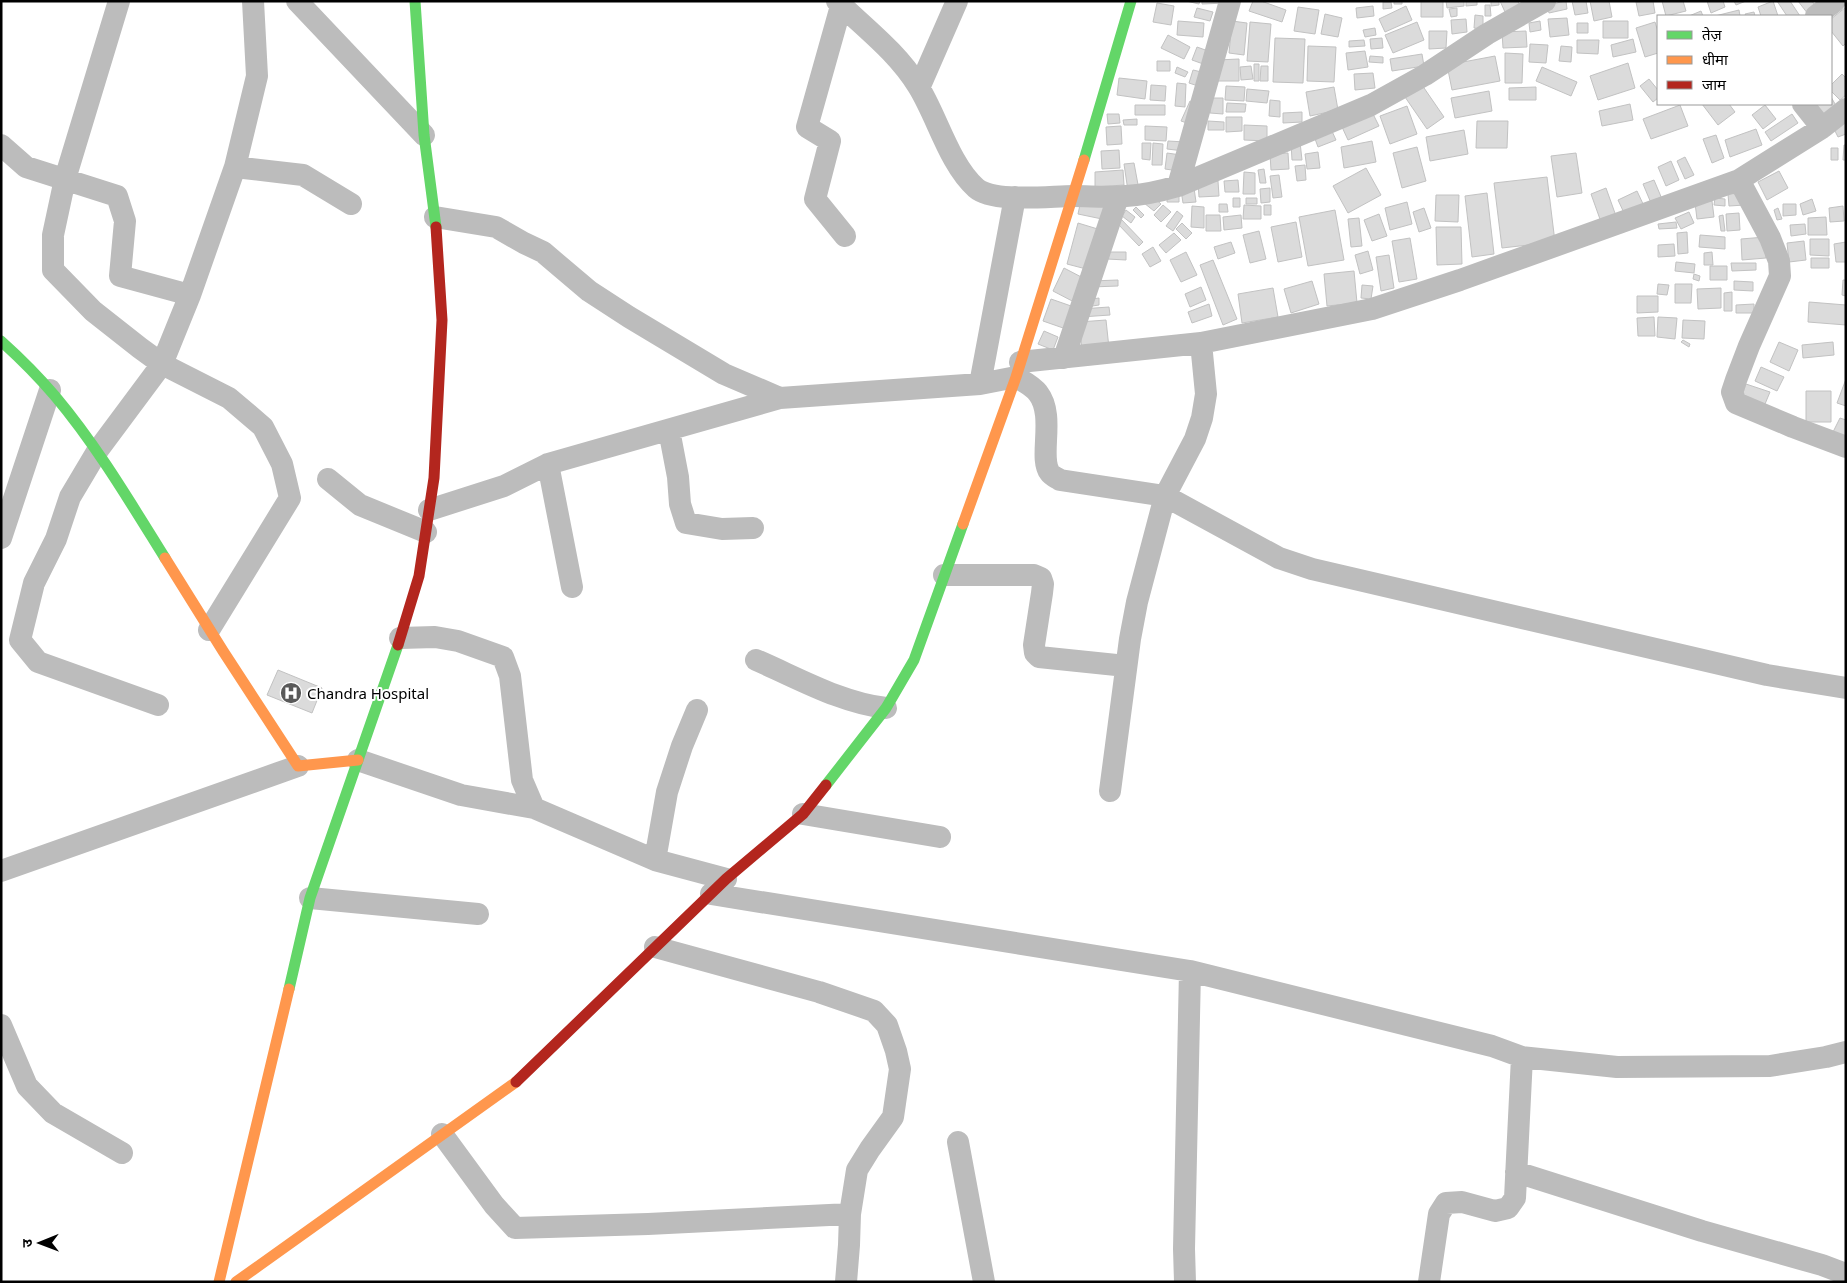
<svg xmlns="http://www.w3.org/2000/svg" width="1847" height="1283" font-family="'Noto Sans','Noto Sans Devanagari',sans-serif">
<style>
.building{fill:#dbdbdb;stroke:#c2c2c2}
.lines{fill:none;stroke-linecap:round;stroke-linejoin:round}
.street{stroke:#bcbcbc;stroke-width:22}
.fast{stroke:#63d668;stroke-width:11}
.slow{stroke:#ff974d;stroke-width:11}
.jam{stroke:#b3261e;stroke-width:11}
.labels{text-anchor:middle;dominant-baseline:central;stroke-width:4;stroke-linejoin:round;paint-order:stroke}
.poi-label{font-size:15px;fill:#000;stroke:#fff;text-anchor:start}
</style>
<rect width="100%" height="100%" fill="#fff"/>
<!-- building -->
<path class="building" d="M1186,1H1200L1199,4Z
M1202,1H1226V3L1202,4Z
M1253,1H1261L1286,10L1282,22L1249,11Z
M1394,1H1402V4H1394Z
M1421,1H1443V17H1421Z
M1446,1H1464V6L1447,8Z
M1466,1H1477V5L1466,6Z
M1491,1H1499V5L1491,6Z
M1500,1H1518L1520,6L1505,12Z
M1566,1L1567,9L1549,13L1547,5Z
M1572,1H1586L1588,13L1575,15Z
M1590,1H1609L1612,17L1594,21Z
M1653,1L1655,13L1639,16L1636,2Z
M1662,1H1683L1686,11L1666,16Z
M1707,1H1723L1725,7L1711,13Z
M1734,1H1746L1736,5Z
M1773,1L1778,16H1761L1758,7Z
M1777,1H1790L1800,16H1787Z
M1798,1H1812L1816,7L1808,14Z
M1383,2H1391L1392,8L1383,9Z
M1157,3L1174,6L1171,25L1153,22Z
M1485,5H1490L1491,16H1485Z
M1373,6L1374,16L1357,18L1356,8Z
M1406,6L1412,20L1385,32L1379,19Z
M1298,7L1319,10L1315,34L1294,31Z
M1846,7V43L1843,46L1831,31V19Z
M1197,8L1213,12L1210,21L1194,17Z
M1457,8V16L1451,17L1449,9Z
M1739,10L1740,16H1715Z
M1701,11L1703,16H1689Z
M1754,12L1755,16H1746L1745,14Z
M1325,14L1342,18L1338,37L1321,34Z
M1475,15L1483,16V29L1474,28Z
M1567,18L1569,35L1550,37L1548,19Z
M1466,19L1467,32L1452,34L1451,20Z
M1178,21L1204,23L1203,37L1177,35Z
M1232,21L1247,23L1244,55L1229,53Z
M1540,21L1541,30L1530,32L1529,23Z
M1603,21H1628V38H1603Z
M1250,22L1271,24L1268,62L1247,61Z
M1417,22L1424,40L1393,53L1385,35Z
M1655,22L1658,32V53L1645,57L1636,28Z
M1577,23H1588V33H1577Z
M1375,28L1376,35L1365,37L1363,30Z
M1429,31H1447L1446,48L1429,49Z
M1526,31L1527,47L1503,48L1502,32Z
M1168,35L1190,47L1184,59L1161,48Z
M1275,38L1305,39L1303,83L1273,82Z
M1382,38L1383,48L1371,49L1370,39Z
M1633,39L1636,52L1613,57L1611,45Z
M1364,40L1365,46L1349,47V41Z
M1577,40H1599L1598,54L1577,53Z
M1530,44L1548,45L1546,63L1529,62Z
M1308,46L1336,47L1334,82L1307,81Z
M1561,46L1572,47L1571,62L1559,61Z
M1197,47L1211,52L1206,65L1192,60Z
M1365,51L1368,67L1348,70L1346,53Z
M1505,53L1523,54L1522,83H1505Z
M1422,54L1424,66L1392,71L1390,59Z
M1370,56L1383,57V63L1369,62Z
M1495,56L1500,81L1452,90L1447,65Z
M1239,59V81H1217V60Z
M1157,61H1170V71H1157Z
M1628,63L1635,88L1598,100L1590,76Z
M1254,64H1259V81H1254Z
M1251,66L1253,79L1241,80L1240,67Z
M1261,66H1268V81H1260Z
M1177,67L1188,72L1185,77L1175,73Z
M1542,67L1577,82L1571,96L1536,81Z
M1193,70L1206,73L1201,87L1189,83Z
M1373,73L1375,88L1355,90L1354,74Z
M1842,74L1846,78V95L1840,100L1831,91V85Z
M1119,78L1147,81L1145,99L1117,95Z
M1649,79L1658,90V98L1653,102L1640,86Z
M1177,83L1186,84L1185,107L1175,106Z
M1151,85L1166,86L1165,101L1150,100Z
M1422,85L1444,117L1427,129L1405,97Z
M1226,86L1245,87L1244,101L1225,100Z
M1334,87L1338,110L1310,116L1306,92Z
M1536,87V100H1509V88Z
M1247,89L1269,91L1267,103L1246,101Z
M1489,91L1492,111L1455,118L1451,98Z
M1831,97L1838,109L1818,120L1814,104H1831Z
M1211,98H1223V114L1210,113Z
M1270,100L1280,101V117L1269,116Z
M1190,101L1198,104L1190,124L1181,121Z
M1227,103L1246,104L1245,112H1226Z
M1630,104L1633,120L1602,126L1599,111Z
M1702,104H1729L1735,112L1718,125Z
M1135,105H1165V115H1135Z
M1680,105L1688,126L1651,139L1643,119Z
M1765,105L1776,119L1763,129L1752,115Z
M1407,106L1417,134L1390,144L1380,116Z
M1302,112V122L1283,123V113Z
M1372,112L1379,126L1348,140L1342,127Z
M1107,114H1119L1120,123L1108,124Z
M1792,114L1798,123L1771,141L1765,132Z
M1226,117H1242V131L1226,132Z
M1137,119V125H1124L1123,120Z
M1843,119L1846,124V134L1838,137L1832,125Z
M1208,121L1224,122V130H1208Z
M1477,121H1508L1507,148H1476Z
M1244,125L1267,126V141L1244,140Z
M1121,126L1122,144L1107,145L1106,127Z
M1145,126L1167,127L1166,141L1145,140Z
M1331,129L1336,140L1318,147L1314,136Z
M1756,129L1762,145L1730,157L1725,140Z
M1464,130L1468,154L1430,161L1426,137Z
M1716,135L1724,158L1712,163L1703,139Z
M1168,141L1185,142L1184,151L1167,149Z
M1372,141L1376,162L1344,168L1341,147Z
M1300,142L1302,160H1292L1291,143Z
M1142,143H1151L1150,160L1142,159Z
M1153,143L1163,144L1162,165H1152Z
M1844,145H1846V160H1843Z
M1417,147L1426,181L1402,188L1393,153Z
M1831,148H1838V160H1831Z
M1119,150L1120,168L1102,169L1101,151Z
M1318,152L1320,168L1307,169L1305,154Z
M1167,153L1181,155L1179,171L1165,169Z
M1288,153L1289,169L1271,170L1270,154Z
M1576,153L1582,193L1557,197L1551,156Z
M1685,157L1694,175L1685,179L1677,161Z
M1671,161L1679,180L1666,186L1658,167Z
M1134,163L1139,190L1128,191L1124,164Z
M1305,165L1306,180L1297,181L1295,166Z
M1366,168L1381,195L1348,213L1333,186Z
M1264,169L1266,183H1260L1258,170Z
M1123,170L1124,185L1095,187V172Z
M1779,171L1788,188L1767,200L1758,182Z
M1244,172L1255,173V194H1243Z
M1279,175L1282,197L1273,198L1270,176Z
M1547,177L1555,242L1502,248L1494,183Z
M1238,180L1239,192H1225L1224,181Z
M1654,180L1662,199L1651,203L1643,184Z
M1218,181L1219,196L1199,197L1198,182Z
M1194,188L1196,202L1183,203L1181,190Z
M1270,188V202L1261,203L1260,189Z
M1606,188L1616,216L1601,222L1591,194Z
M1179,190V202H1167V191Z
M1637,191L1644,206L1625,215L1618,200Z
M1487,193L1494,254L1472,257L1465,196Z
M1744,193L1745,205L1729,206L1728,194Z
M1151,195L1161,204L1154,211L1144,203Z
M1436,195H1459L1458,222L1435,221Z
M1233,198H1240V207H1233Z
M1246,198H1257V204H1246Z
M1715,198L1725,199V206L1714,205Z
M1812,199L1816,211L1803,215L1800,204Z
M1081,200L1105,205L1102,219L1078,214Z
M1712,201L1714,217L1697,219L1695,203Z
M1407,202L1412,224L1390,230L1385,208Z
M1219,204H1227L1228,212H1219Z
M1783,204H1796V215L1783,216Z
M1163,205L1171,212L1161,222L1154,215Z
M1244,205L1261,206V219H1243Z
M1264,205H1271V215H1264Z
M1192,206L1204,207V228L1191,227Z
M1843,206L1844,221L1830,222L1829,208Z
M1136,207L1144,215L1141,218L1133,210Z
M1424,208L1431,228L1419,232L1413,212Z
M1778,208L1782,219L1777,220L1774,210Z
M1126,210L1135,217L1131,223L1122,216Z
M1335,210L1344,260L1308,266L1299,217Z
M1177,211L1183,216L1173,231L1166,226Z
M1689,212L1694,223L1681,229L1675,218Z
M1739,213L1740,230L1727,231L1726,214Z
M1379,214L1387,236L1372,241L1364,220Z
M1206,215H1220L1221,231H1206Z
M1241,215L1242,228L1224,230L1223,217Z
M1723,215L1725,231H1721L1719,216Z
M1826,217L1827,235H1808V218Z
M1359,218L1362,246L1351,247L1348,219Z
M1121,219L1143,242L1139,246L1117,223Z
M1296,222L1302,257L1278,262L1271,227Z
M1676,222L1677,228L1659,229L1658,224Z
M1078,223L1101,230L1090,270L1067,264Z
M1182,223L1192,233L1186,239L1176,229Z
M1805,224L1806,234L1791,236L1790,225Z
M1436,227H1461L1462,264L1437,265Z
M1259,231L1266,259L1250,263L1243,235Z
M1687,232L1688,253L1678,254L1677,233Z
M1174,233L1181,240L1166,253L1159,245Z
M1700,235L1725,237V249L1699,247Z
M1765,237L1766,258L1742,260L1741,239Z
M1410,238L1417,279L1399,282L1392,241Z
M1810,239H1829V256L1810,255Z
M1804,241L1806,260L1789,262L1787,243Z
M1231,242L1235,253L1218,259L1214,247Z
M1846,242V262H1836L1834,244Z
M1674,244L1675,256L1658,257V245Z
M1153,247L1161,261L1150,267L1142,254Z
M1368,251L1373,270L1360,274L1355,255Z
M1107,252H1126V260L1107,259Z
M1186,252L1197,275L1181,282L1170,260Z
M1712,252L1713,265H1704V253Z
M1389,255L1394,288L1381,291L1376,257Z
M1811,258H1829V268H1811Z
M1213,260L1237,319L1223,325L1200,265Z
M1676,262L1695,264L1694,273L1675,271Z
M1731,263H1756V270L1732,271Z
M1710,266H1727V280H1710Z
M1064,268L1087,280L1076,303L1053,291Z
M1354,271L1357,303L1327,306L1324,274Z
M1694,274L1700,276L1699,281L1693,279Z
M1118,280V286L1091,287V281Z
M1843,280H1846V296L1842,295Z
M1312,281L1319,304L1291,313L1284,289Z
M1734,281L1753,282V291L1734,290Z
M1658,284L1669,285L1667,295L1657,294Z
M1675,284H1692L1691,303H1675Z
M1362,285L1373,286L1371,299L1361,298Z
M1201,287L1206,300L1190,307L1185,294Z
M1273,288L1278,317L1242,323L1238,294Z
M1721,288V308L1698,309L1697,289Z
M1732,292V311H1724V293Z
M1637,296H1658V312L1637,313Z
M1099,298V305L1086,307L1085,300Z
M1051,299L1074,307L1066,329L1043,321Z
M1809,302L1846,305V325L1808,322Z
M1209,304L1212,316L1192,323L1188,312Z
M1754,304V313H1736V305Z
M1109,307L1110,315L1081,317V309Z
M1654,317L1655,336H1638L1637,318Z
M1658,317L1677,318L1675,339L1657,337Z
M1106,320L1109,348L1082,350L1079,322Z
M1683,320L1705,321L1704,339L1682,338Z
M1044,331L1058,337L1053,350L1038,344Z
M1683,340L1690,344L1689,347L1681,342Z
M1779,342L1798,350L1789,371L1770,362Z
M1833,342L1834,355L1803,358L1802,345Z
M1761,367L1784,377L1777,391L1755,381Z
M1846,379V406L1837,403Z
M1746,384L1770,392L1765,404L1742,396Z
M1806,391H1831V422H1806Z
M1840,418L1846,420V437L1832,434Z
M278,670L322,688L312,713L267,695Z"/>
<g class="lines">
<!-- street -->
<path class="street" d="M119,1L65,179L53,235V270L93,311L140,348L162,364L229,398L263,427L282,464L290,498L209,630
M297,1L424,135
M837,1C866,29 897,52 918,86C937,116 949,164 976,188C993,203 1050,196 1073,196C1091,196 1109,198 1126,196C1144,195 1161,191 1178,186L1371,105L1425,75L1487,34L1545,1
M841,6L807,127L830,141L815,199L845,236
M1816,16L1835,1
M919,88L957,1
M1803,104L1822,128
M1,145L26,167L117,196L125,221L120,276L190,295
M235,167L303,175L351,204
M1739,180L1770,238L1779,261L1780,276L1749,346L1736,380L1732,392L1736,403L1793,427L1846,447
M1178,186L1230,1
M435,217L496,227L524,243L543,252L589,291L629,317L724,374L780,398
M1064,358L1118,197
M1020,362L1201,343L1372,309L1460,280L1739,180L1822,128L1846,109
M980,384L1015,197
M669,430L678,477L680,504L686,523L722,529L753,528
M548,464L572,587
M328,479L360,505L426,532
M429,510L504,486L548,464L780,398L980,384L1016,377C1023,381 1033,386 1038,393C1056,416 1038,458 1050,473C1052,476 1057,478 1060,480L1165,496L1279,558L1312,569L1767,675L1846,688
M1,538L50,390
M944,575H1034L1041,578L1043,584L1042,593L1034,645L1035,653L1039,657L1126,666
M400,638L435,637L458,641L503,657L510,676L522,780L534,808L655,860L726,879
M756,660C798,678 841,703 886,708
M158,705L38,662L20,640L34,583L56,539L70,497L98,450L162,364L190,295L235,167L257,76L253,1
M358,760L461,795L534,808
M1110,791L1130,639L1137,602L1165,496L1195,439L1202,418L1206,394L1201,343
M803,814L940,837
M655,860L667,792L682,746L697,710
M1,871L298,766
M711,894L1190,971L1492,1046L1522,1057L1617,1067L1770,1066L1826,1057L1846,1052
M310,898L478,914
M655,947L819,992L874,1011L887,1025L896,1051L900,1069L893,1117L870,1149L857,1170L850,1214L849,1245L846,1282
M1,1025L27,1086L53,1113L122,1153
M442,1134L494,1205L515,1228L648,1224L850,1214
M958,1142L984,1282
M1516,1172L1702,1231L1822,1265L1846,1274
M1185,1282L1184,1249L1190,971
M1429,1282L1439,1214L1446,1203L1462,1202L1495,1211L1508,1208L1515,1198L1522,1057"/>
<!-- fast -->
<path class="fast" d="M415,1L424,135L436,227
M1084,160L1131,1
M1,341C20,358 38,376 55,396C97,446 130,502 165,558
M826,785L886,708L914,660L963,524
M289,989L310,898L398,645"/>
<!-- slow -->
<path class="slow" d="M963,524L1016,377L1084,160
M165,558L223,651L298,766L358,760
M219,1282L289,989
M236,1282L516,1082"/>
<!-- jam -->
<path class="jam" d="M398,645L419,576L434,478L442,320L436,227
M516,1082L726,879L803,814L826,785"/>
</g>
<!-- icons -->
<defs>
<g id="hospital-disc" transform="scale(1.125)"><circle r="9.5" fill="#595959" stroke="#fff"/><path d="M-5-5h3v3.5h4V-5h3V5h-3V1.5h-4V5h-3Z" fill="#fff"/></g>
</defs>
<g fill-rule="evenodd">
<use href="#hospital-disc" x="291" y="693"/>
</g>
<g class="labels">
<!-- poi labels -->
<g class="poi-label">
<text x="307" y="693">Chandra Hospital</text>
</g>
</g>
<!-- border -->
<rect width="1847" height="1283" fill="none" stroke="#000000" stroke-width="5"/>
<!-- legend -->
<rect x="1657" y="15" width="175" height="90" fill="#ffffff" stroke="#999999"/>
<rect x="1667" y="31" width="25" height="8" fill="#63d668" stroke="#999999"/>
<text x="1702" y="40" font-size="15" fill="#000000">तेज़</text>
<rect x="1667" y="56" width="25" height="8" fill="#ff974d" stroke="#999999"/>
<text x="1702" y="65" font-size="15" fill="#000000">धीमा</text>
<rect x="1667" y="81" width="25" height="8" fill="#b3261e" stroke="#999999"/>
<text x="1702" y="90" font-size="15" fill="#000000">जाम</text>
<!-- north arrow -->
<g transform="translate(40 1243) rotate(269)" stroke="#ffffff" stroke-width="4" paint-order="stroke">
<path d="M0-4L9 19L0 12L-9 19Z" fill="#000000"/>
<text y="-8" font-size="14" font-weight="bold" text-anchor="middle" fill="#000000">उ</text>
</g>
</svg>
